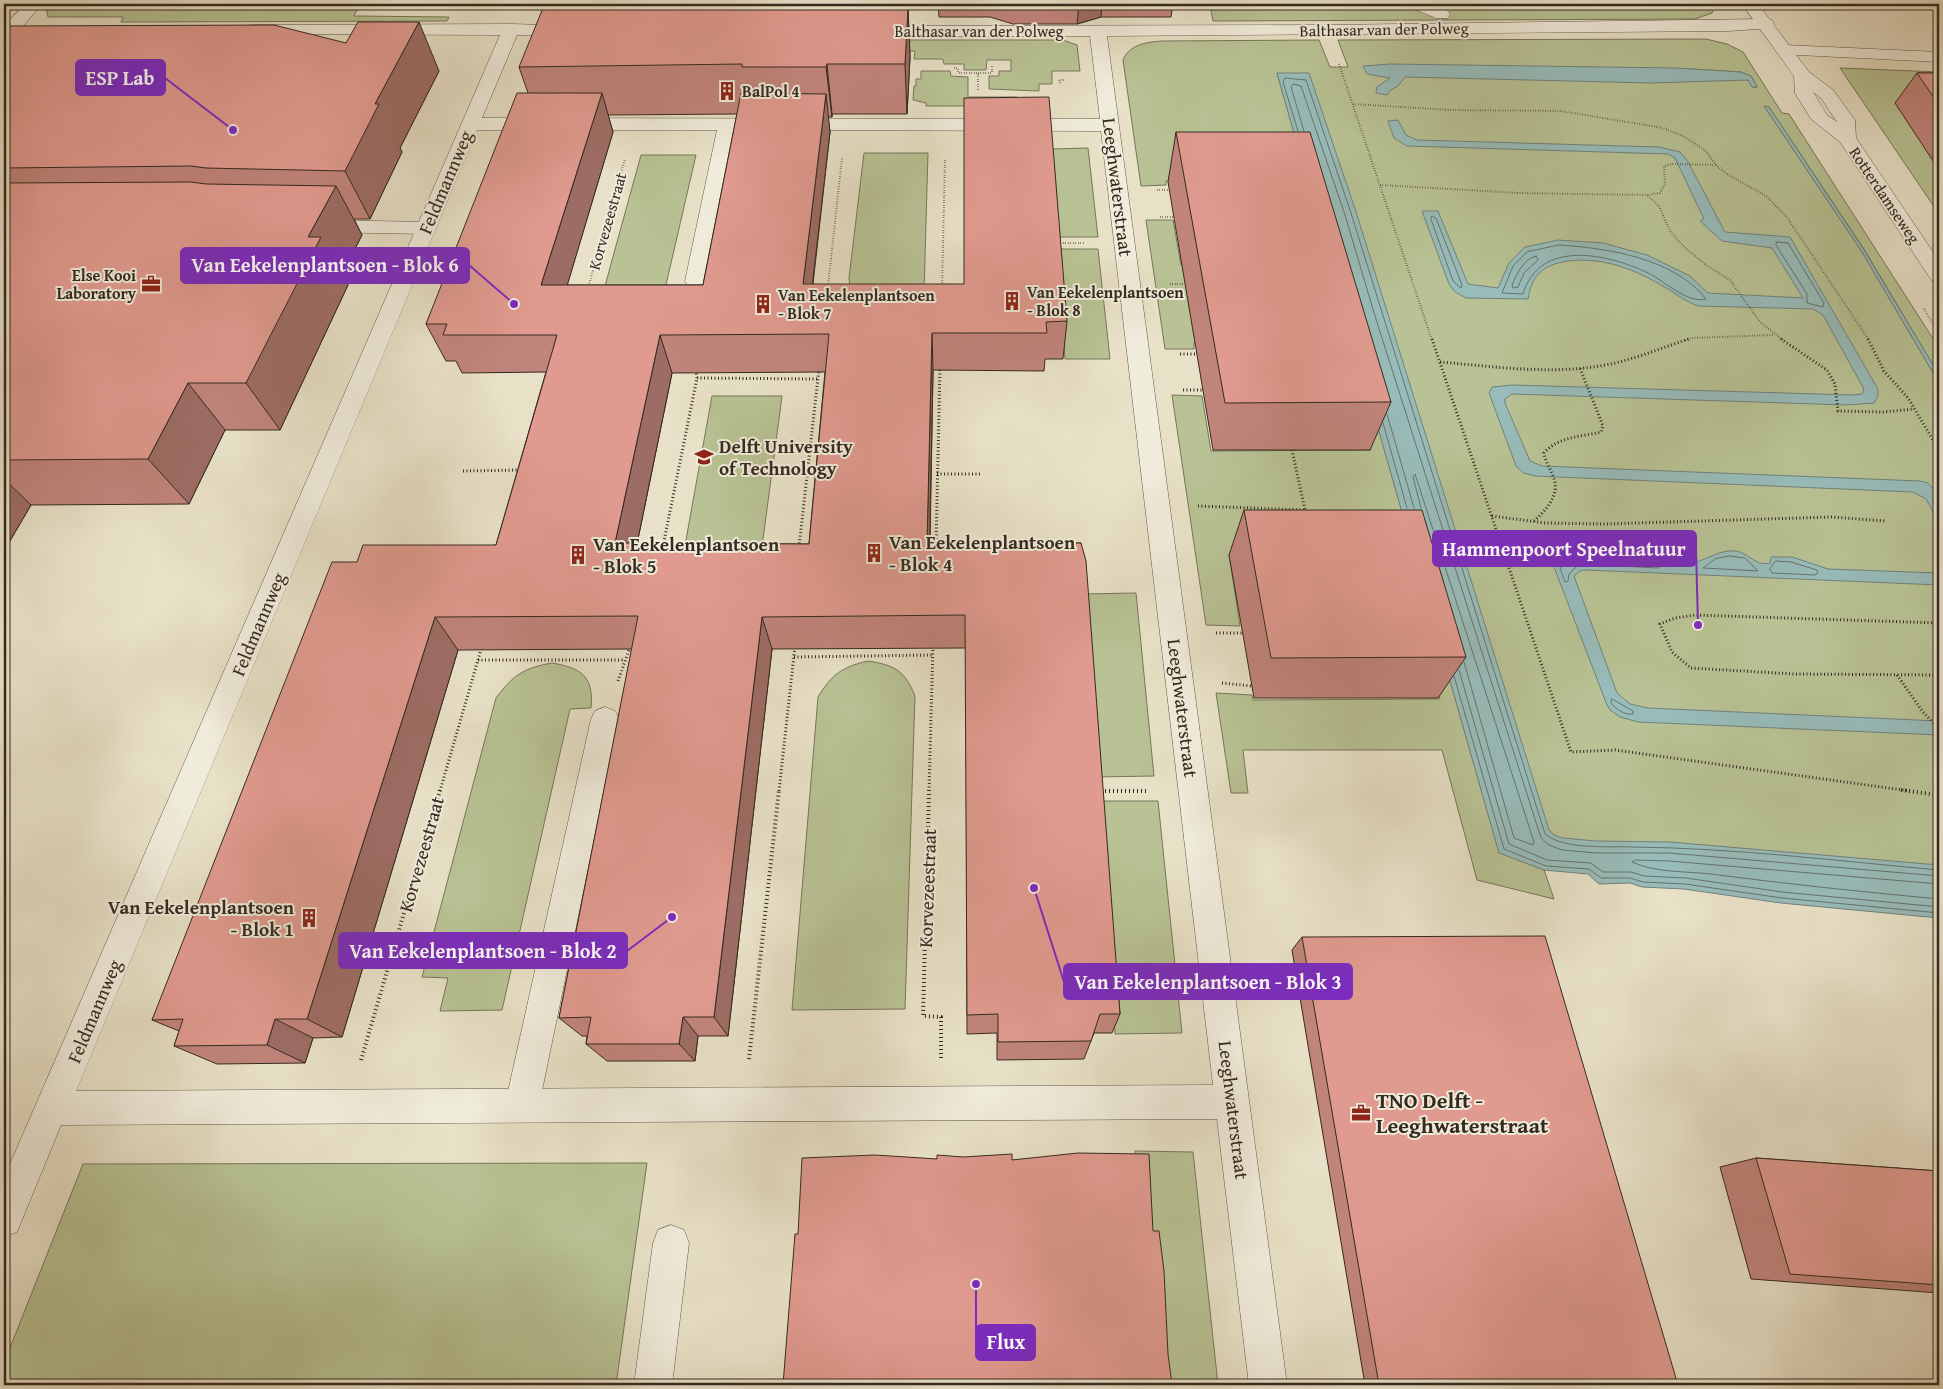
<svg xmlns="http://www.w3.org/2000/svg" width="1943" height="1389" font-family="'Gentium Book Plus',serif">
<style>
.green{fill:#b8c294;stroke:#76765a;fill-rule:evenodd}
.water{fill:#98bcba;stroke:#70827c}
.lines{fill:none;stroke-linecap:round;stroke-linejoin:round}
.shore{stroke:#66736d;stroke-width:1}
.service-casing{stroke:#61584a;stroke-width:1}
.minor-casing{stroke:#61584a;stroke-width:1}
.tertiary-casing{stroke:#61584a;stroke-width:1}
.path-far2{stroke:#342a20;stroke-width:2;stroke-dasharray:0.5 2;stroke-linecap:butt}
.path-far1{stroke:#342a20;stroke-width:3;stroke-dasharray:1 2.5;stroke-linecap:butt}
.path{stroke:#342a20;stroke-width:4;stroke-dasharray:1 3;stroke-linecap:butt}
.service{fill:#f0ecdb;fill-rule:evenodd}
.minor{fill:#f0ecdb;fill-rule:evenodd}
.tertiary{fill:#f0ecdb;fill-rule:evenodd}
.wall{fill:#c1847b;stroke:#342a20;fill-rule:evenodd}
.shaded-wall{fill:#9d6c64;stroke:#342a20}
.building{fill:#e09a8f;stroke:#342a20;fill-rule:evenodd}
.labels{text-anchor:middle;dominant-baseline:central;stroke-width:4;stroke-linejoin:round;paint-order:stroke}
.far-street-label{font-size:16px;fill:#342a20;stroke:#f0ecdb}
.far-poi-label{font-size:16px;font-weight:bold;fill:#342a20;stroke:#f0ecdb;text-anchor:start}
.street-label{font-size:19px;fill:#342a20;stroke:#f0ecdb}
.poi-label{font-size:19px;font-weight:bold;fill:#342a20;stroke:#f0ecdb;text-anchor:start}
.near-poi-label{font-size:22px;font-weight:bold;fill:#342a20;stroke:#f0ecdb;text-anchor:start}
.leader{fill:none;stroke:#7b2cbf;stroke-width:2}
.callout-dot{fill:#7b2cbf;stroke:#f0ecdb;stroke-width:2}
.callout{fill:#7b2cbf;stroke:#7b2cbf;stroke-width:2}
.callout-label{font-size:20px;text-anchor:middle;font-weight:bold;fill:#fff}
</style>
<rect width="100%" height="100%" fill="#e8e1c7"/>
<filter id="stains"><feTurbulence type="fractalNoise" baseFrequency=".004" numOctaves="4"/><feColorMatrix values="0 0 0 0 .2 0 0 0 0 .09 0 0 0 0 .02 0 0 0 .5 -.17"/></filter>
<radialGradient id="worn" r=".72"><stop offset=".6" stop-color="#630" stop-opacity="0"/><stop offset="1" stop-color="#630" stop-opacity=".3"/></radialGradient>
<!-- green -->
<path class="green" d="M45,4H360L354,16L449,17L447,21L121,22L123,17H48Z
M677,4H974V7H909L907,14L668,9Z
M1210,4H1713L1715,6L1712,13L1695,19L1213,21Z
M1706,39L1727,44L1743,52L1782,113L1789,114L1939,348V375L1864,249L1769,107H1765L1862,252L1939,383V890L1526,848L1277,73L1499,852L1544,870L1554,899L1477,880L1442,750H1243L1248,793H1231L1216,693L1252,695L1253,700L1440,699L1399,554H1229L1240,626L1206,625L1172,395L1202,396L1211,451L1371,450L1343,343H1194V349H1165L1146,220H1173L1181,265H1321L1297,181H1166V185L1141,186L1123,60C1129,44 1148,42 1162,41L1319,40L1330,67H1348L1338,40ZM1690,69L1741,72L1751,76L1757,87L1754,88L1748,80Z
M910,40H1063L1077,45L1080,71H1052V84H1039V91L989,89V76H999V71H1011V60H987L986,70H964V64H944L943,59H914L915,51H909Z
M1840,68L1939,72V214Z
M921,71H950L951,76L968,77V97H1017L1018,106H926V103L913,100L914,86H916V79H921Z
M1088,148L1098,237H1056L1050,149Z
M864,153H928L924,293L851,301L849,278Z
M641,155H696L659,315H597Z
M1057,249H1098L1110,359H1065Z
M712,396H782L760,562H682Z
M1136,593L1154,776L1096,777L1083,594Z
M868,661C895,665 905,671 915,696L905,1009L792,1010L818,697C832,674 842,667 868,661Z
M552,663C581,668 594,676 591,708L570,709L502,1010L440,1011L448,978L422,977L496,698C513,675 524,668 552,663Z
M1099,801H1158L1182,1033L1115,1034Z
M1135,1151L1193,1152L1218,1385H1154Z
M647,1163L616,1385H4V1363L83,1164Z"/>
<!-- water -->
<path class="water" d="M1390,64L1676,68L1741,72L1751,76L1757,87H1752L1748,80L1651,83L1405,77L1398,86L1391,90L1387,95L1376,93L1377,87L1390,78L1367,74L1363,66Z
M1277,73H1309L1356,212L1549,830L1554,835L1563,838L1596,841L1670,842L1939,865V918L1781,903L1684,889L1642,887L1630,883L1599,884L1588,874L1544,870L1499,853Z
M1764,106L1769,107L1864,250L1939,375V383L1862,252Z
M1398,120L1406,135L1417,140L1659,147L1680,152L1687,160L1725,232L1790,237L1878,389V396L1874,403L1846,405L1512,394L1505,399V403L1530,461L1542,466L1920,481L1928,483L1939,495V522L1926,499L1913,492L1535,476L1524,473L1516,466L1489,393L1492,387L1513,385L1853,395L1862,394L1864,389L1823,315L1813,309L1698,306C1684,301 1674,292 1661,285C1631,267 1593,254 1558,263C1538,269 1531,280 1528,299L1466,298L1455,292L1449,284L1422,211H1438L1468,284L1498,288L1509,263L1525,247L1558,240L1603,243L1647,255L1690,276L1708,293L1803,298L1772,248L1722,241L1700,221L1704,219L1675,158L1668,154L1407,146L1394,138L1388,121Z
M1616,543C1642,546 1659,561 1686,563C1704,564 1716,549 1735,551C1748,552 1756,567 1770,563L1771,557H1792L1828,569L1939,573V585L1586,570L1580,571L1574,576L1617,693L1630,704L1648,708L1939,721V735L1638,722L1620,717L1610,710L1607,705L1554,567L1564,559H1592L1604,547Z"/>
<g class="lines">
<!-- shore -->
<path class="shore" d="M1298,131L1283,82L1285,78L1306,80L1351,213L1545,834C1564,850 1609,846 1633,847C1735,848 1837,861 1939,870
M1304,131L1291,87L1293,84L1301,86L1345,215L1375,316L1541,838L1549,845L1562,850L1596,853H1669L1939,876
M1432,216L1436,218L1462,285L1461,288L1453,281L1431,219Z
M1777,242L1788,243L1824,303L1823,307L1807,303V294L1776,245Z
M1559,245C1607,248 1674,258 1706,299C1687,304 1665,281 1648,273C1608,254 1540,238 1523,294L1502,293L1513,266L1527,252Z
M1536,256L1538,260L1524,273L1518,287L1513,288L1512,285C1517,274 1523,259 1536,256Z
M1387,414L1414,508
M1383,423L1407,508
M1421,508L1413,477L1415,474L1534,842L1533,845L1514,838L1464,662
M1616,548L1633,552L1659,563L1660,566L1658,568L1598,565C1599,556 1608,551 1616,548Z
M1729,556L1745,558L1758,571L1703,568L1715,559Z
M1776,561L1791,562L1817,570L1818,573L1815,575L1772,573L1770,569Z
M1573,563L1576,567L1569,574L1568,581L1565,582L1560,568L1565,564Z
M1459,670L1509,844L1547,860L1591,863L1603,872H1631L1644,876L1686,878L1782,892L1939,907
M1454,676L1504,849L1546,866L1589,869L1601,878H1630L1643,882L1685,884L1782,898L1939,913
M1612,699L1633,711V714C1624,715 1617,710 1611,703Z
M1939,884L1669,861L1635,860L1632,862C1656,873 1685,871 1711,874C1787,884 1863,892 1939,899"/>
<!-- service casing -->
<g class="service-casing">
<path id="service" d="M25,4H42L17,33H5V25Z
M1410,4C1423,3 1442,2 1450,14L1448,18H1436L1412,8Z
M1784,45L1939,52V62L1778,54L1775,50L1778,46Z
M320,220L426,222L433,224L436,228L433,232L426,234L320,232L313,230L310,226L313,222Z
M605,707L615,711L619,719L539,1105L534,1117L522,1122L510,1117L505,1105L591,719L595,711Z"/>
</g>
<!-- minor casing -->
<g class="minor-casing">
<path id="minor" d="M1766,19L1772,20L1774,24L1772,28L1728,31L1107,36L1287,1385H1249L1217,1119L61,1125L17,1232L4,1237V1178L500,35L255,34L249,33L247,29L249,25L511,24L578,26L580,30L578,34L572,35H517L482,118L1100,119L1090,36H873L867,35L865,31L867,27L873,26L1328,25ZM477,130H717L685,281L688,286L695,288L702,286L705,281L736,130L1101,131L1213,1085L76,1091Z
M671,1225L684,1230L689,1243L672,1385H634L653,1243L658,1230Z"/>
</g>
<!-- tertiary casing -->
<g class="tertiary-casing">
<path id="tertiary" d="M1742,4H1758L1809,72L1833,90L1852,116L1855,120L1856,138L1939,261V283L1932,281L1840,142L1811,119L1795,93L1794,76ZM1813,92L1821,98L1837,122L1827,115Z"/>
</g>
<!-- path-far2 -->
<path class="path-far2" d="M657,10L664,4
M1339,64L1432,340
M954,68H958V73H978V90
M978,73H992V66
M1060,83L1059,80H1066
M1353,104L1450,110L1561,111L1663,128L1683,136L1705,150L1716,165L1727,174L1766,196L1786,216L1869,340
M1380,185L1519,193L1646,195L1660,193L1665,184L1664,166L1673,164L1716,165
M1157,190H1169
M1648,196L1659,206L1670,231L1683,246L1706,265L1730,280L1760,322L1783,340
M1160,217H1174
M1058,243H1085
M1170,284H1187
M828,286L842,158
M588,288L625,159
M942,288L945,159
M1924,309L1939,334
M1685,340L1691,338L1774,335"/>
<!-- path-far1 -->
<path class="path-far1" d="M1432,339L1571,752L1615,750L1910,791
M1781,339L1827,370L1835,384L1838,411L1883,412L1914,409
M1868,339L1884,371L1908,398L1939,450
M1180,354H1197
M1440,362C1500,367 1564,377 1623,361C1645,355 1667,346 1689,339
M697,378L817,379
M1183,390H1203
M1292,450L1305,510
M463,471L520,470
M937,474H981
M1198,506L1304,510
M1492,516L1545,523L1604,524L1831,517L1885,521
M1534,521C1547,509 1561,494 1553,476C1550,468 1545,461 1544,453C1559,436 1581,437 1601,432L1603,426L1580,368
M663,546L697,378L696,371
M936,546L940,367
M799,547L819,369
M1939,623L1695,615L1675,618L1660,624L1672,652L1691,668L1794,674L1939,675
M1216,633H1243
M794,657L933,655
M478,660H625
M1897,675L1923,712L1939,729
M618,681L630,647
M1222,683L1252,686
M440,791L482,646
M779,791L795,646
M929,791L933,644"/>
<!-- path -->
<path class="path" d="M929,790L923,1016L941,1017V1058
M1901,790L1939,795
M1101,791H1149
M749,1059L779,790
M361,1060L440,790"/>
<!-- service -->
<use href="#service" class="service"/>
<!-- minor -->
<use href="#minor" class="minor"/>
<!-- tertiary -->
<use href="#tertiary" class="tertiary"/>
</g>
<!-- wall -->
<path class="wall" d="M938,4H1173L1171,17H1101L1077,24H1013L990,17H939Z
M908,8L910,57L907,114H832V117H828L830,132L813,284L1067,321L1063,359H1045L1044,371L933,370L930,544L1081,543L1120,1014L1112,1033H1094L1084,1059L997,1060V1033L967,1034L966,648L772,649L728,1036H698L695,1061H607L586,1044L587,1036H582L559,1018L632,649L458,650L342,1037L313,1038L305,1063L217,1064L174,1046L179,1031L152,1020L357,562L496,545L546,372L462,373L456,361H446L426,324L528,93L519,67ZM737,114L703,285H567L613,132L608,115ZM825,372L809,544H637L672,373Z
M4,26L346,43L439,71L400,148L402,152L370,219H354L362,235L342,274L348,285L280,430H225L189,504L31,505L4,551Z
M1917,73H1939V170L1895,103Z
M1176,132L1391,402L1370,450H1213L1168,182Z
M1244,510L1466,657L1438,698H1254L1229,555Z
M1302,937L1678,1385H1365L1292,950Z
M1756,1158L1939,1171V1293L1751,1279L1720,1167Z"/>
<!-- shaded-wall -->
<path class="shaded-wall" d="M1079,4H1102L1101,17L1077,24Z
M908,8L910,57L907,114L905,64Z
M419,22L439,71L400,148L402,152L370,219L345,171L375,104Z
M827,64L832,114V117L826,67Z
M602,93L613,132L556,323L541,285Z
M826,94L830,132L808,322L803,284Z
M336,186L362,235L342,274L348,285L280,430L246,383L308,237Z
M932,333L933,370L929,578L927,544Z
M660,335L672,373L630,578L615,543Z
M188,383L225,430L189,504L148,459Z
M4,479L31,505L4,551Z
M435,617L458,650L342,1037L307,1019Z
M762,617L772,649L728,1036L714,1017Z
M683,1017L698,1036L695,1061L679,1044Z
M275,1019L313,1038L305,1063L267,1045Z"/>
<!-- building -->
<path class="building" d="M543,8H908L905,64H827L826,67H742V64L519,67Z
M358,22H419L375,104H379L345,171L206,168L191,166L4,168V26L274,25L346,43Z
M1917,73H1939V105Z
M517,93H602L541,285H703L741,93L826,94L803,284H964V98L1049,97L1067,321L1046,322L1047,333H932L927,544L1081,543L1086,561L1120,1014H1100L1091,1041L998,1042V1014L967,1015L965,615L762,617L714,1017H683L679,1044H586L591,1017L559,1018L638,616L435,617L307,1019H275L267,1045L174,1046L183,1019L152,1020L332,562H357L363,545H496L557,335H443L447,324H426ZM829,334L809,544L615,543L660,335Z
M1176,132H1310L1391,402L1225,403Z
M191,182L206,184L336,186L308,237H321L246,383H188L148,459L4,460V183Z
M1244,510H1422L1466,657L1271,658Z
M1545,936L1678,1385H1379L1302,937Z
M1078,1153L1149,1154L1153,1231H1159L1164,1271L1168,1354L1172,1385H783L795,1234H798L802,1158L875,1155L937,1159V1155L963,1157L1012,1154V1160Z
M1756,1158L1939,1171V1285L1790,1274Z"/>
<!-- icons -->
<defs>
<g id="building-bare" transform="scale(1.5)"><path d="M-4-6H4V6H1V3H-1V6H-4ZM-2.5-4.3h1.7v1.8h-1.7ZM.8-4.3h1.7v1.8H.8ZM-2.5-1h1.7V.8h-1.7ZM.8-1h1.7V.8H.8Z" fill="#8f2418" stroke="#f0ecdb" stroke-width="2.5" paint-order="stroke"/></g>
<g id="office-bare" transform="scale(1.5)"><path d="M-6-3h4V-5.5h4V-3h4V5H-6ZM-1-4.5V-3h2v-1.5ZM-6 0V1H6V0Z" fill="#8f2418" stroke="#f0ecdb" stroke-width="2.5" paint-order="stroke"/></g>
<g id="university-bare" transform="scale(1.5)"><path d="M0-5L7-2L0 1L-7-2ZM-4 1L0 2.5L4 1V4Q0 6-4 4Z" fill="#8f2418" stroke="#f0ecdb" stroke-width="2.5" paint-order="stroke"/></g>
</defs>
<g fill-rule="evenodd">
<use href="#building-bare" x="727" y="91"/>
<use href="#office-bare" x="151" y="284"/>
<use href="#building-bare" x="1012" y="301"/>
<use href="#building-bare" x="763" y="304"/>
<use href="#university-bare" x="704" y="457"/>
<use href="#building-bare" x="874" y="553"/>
<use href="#building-bare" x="578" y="555"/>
<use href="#building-bare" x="309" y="918"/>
<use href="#office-bare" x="1361" y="1113"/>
</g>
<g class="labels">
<!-- far-street labels -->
<g class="far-street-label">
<text transform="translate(1384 29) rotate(-1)">Balthasar van der Polweg</text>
<text x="979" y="31">Balthasar van der Polweg</text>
<text transform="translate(1885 195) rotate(56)">Rotterdamseweg</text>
<text transform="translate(607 221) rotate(-74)">Korvezeestraat</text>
</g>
<!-- far-poi labels -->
<g class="far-poi-label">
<text x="742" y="91">BalPol 4</text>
<text x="136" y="275" text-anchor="end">Else Kooi<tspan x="136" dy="18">Laboratory</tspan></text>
<text x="1027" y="292">Van Eekelenplantsoen<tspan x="1027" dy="18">- Blok 8</tspan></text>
<text x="778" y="295">Van Eekelenplantsoen<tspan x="778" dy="18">- Blok 7</tspan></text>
</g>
<!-- street labels -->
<g class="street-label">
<text transform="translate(445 182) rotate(-67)">Feldmannweg</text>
<text transform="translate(1118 187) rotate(83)">Leeghwaterstraat</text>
<text transform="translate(258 624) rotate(-67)">Feldmannweg</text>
<text transform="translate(1183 708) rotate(83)">Leeghwaterstraat</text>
<text transform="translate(421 854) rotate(-74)">Korvezeestraat</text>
<text transform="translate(927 888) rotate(-88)">Korvezeestraat</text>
<text transform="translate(94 1011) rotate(-67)">Feldmannweg</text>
<text transform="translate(1234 1110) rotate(83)">Leeghwaterstraat</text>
</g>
<!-- poi labels -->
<g class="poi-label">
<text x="719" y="446">Delft University<tspan x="719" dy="22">of Technology</tspan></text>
<text x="889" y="542">Van Eekelenplantsoen<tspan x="889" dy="22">- Blok 4</tspan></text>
<text x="593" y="544">Van Eekelenplantsoen<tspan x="593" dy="22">- Blok 5</tspan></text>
<text x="294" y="907" text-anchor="end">Van Eekelenplantsoen<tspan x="294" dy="22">- Blok 1</tspan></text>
</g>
<!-- near-poi labels -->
<g class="near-poi-label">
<text x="1376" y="1100">TNO Delft -<tspan x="1376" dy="25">Leeghwaterstraat</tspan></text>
</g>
</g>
<!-- callouts -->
<path class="leader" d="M233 130L165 78M514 304L469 265M1698 625L1696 549M672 917L627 951M1034 888L1064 982M976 1284L976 1342"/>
<g class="callout-dot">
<circle cx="233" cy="130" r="5"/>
<circle cx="514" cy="304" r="5"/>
<circle cx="1698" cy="625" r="5"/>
<circle cx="672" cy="917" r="5"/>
<circle cx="1034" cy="888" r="5"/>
<circle cx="976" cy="1284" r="5"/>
</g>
<g class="callout">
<rect x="76" y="60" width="89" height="35" rx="5"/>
<rect x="181" y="248" width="288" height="35" rx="5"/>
<rect x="1433" y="531" width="263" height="35" rx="5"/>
<rect x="339" y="933" width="288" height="35" rx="5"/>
<rect x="1064" y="964" width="288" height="35" rx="5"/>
<rect x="976" y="1325" width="59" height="35" rx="5"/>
</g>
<g class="callout-label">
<text x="120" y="85">ESP Lab</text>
<text x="325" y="272">Van Eekelenplantsoen - Blok 6</text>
<text x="1564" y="556">Hammenpoort Speelnatuur</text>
<text x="483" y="958">Van Eekelenplantsoen - Blok 2</text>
<text x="1208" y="989">Van Eekelenplantsoen - Blok 3</text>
<text x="1006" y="1349">Flux</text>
</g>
<!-- margin -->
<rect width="1943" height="1389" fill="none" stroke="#e8e1c7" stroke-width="20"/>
<rect x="5" y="5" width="1933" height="1379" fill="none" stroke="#342a20" stroke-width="2.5"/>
<rect x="10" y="10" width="1923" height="1369" fill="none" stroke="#342a20"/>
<rect width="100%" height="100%" filter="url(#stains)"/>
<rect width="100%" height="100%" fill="url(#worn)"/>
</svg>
